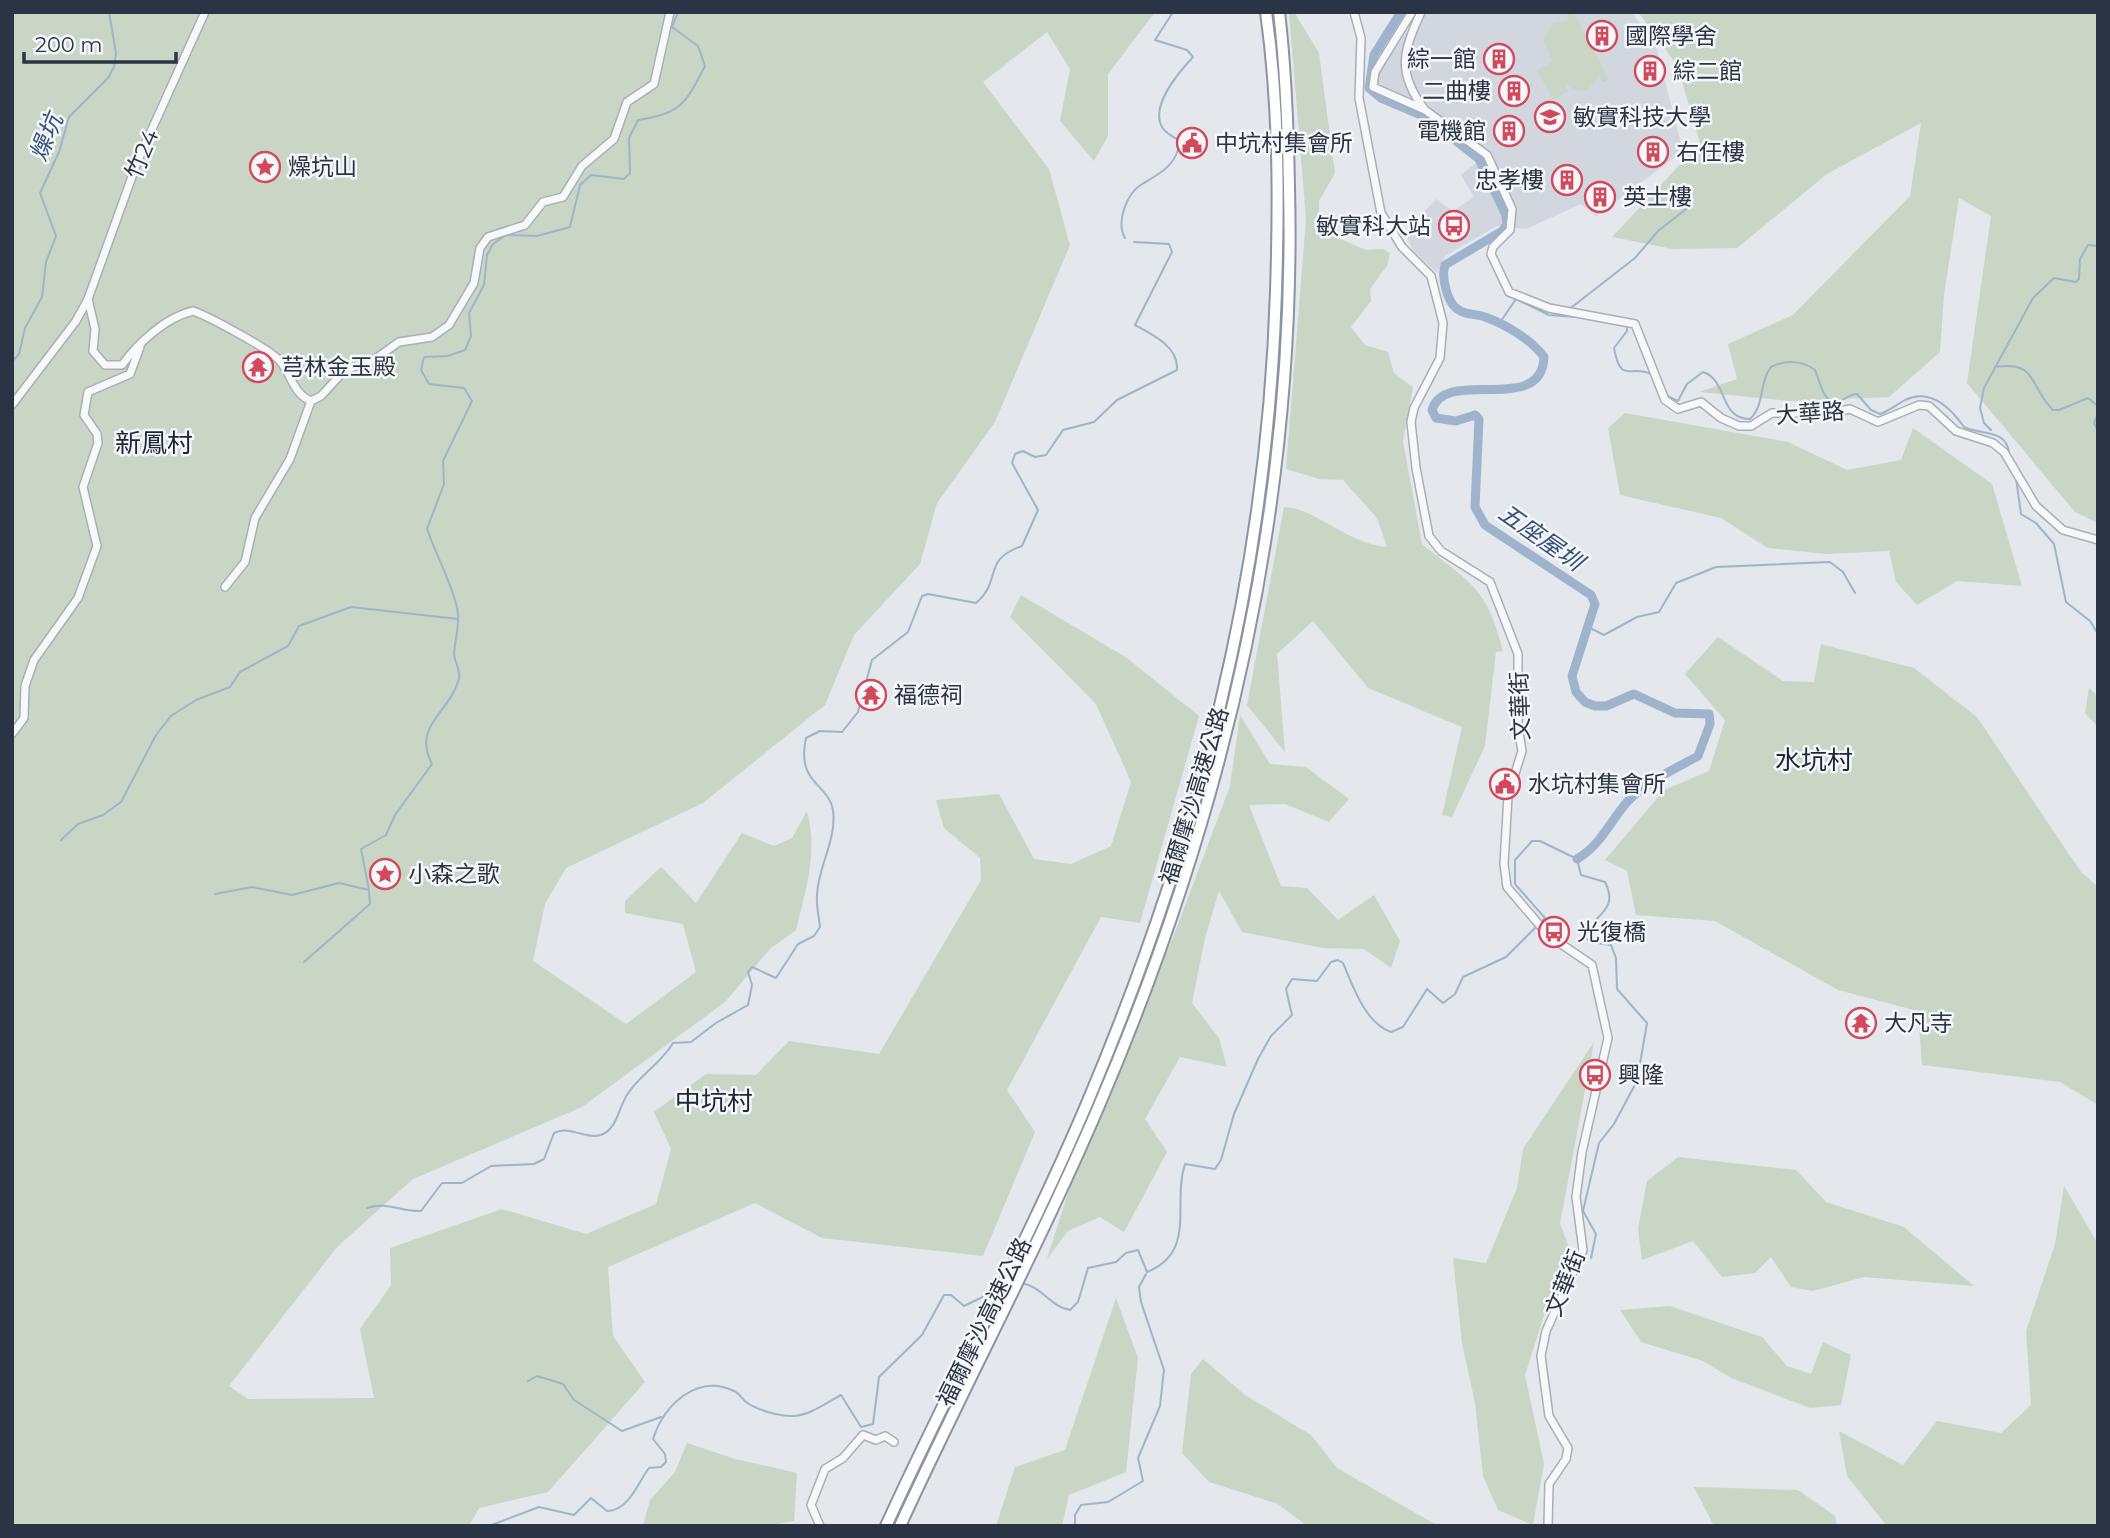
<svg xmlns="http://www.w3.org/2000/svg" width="2110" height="1538" font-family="Montserrat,'Noto Sans TC',sans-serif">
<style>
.built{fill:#d2d6de}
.green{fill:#c9d6c5}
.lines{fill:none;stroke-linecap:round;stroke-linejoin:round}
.stream{stroke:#9fb4cc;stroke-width:2}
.river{stroke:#9fb4cc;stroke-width:9}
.minor-casing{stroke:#a9aeb7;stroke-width:10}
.highway-casing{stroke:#8b94a3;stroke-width:14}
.minor{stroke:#f7f8fa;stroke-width:7}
.highway{stroke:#fff;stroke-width:10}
.labels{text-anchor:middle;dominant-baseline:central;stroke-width:5;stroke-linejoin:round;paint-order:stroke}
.poi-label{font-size:23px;fill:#2b3445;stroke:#f4f6f9;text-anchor:start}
.street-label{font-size:23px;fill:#2b3445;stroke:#f4f6f9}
.water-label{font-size:24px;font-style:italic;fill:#34527a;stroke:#f4f6f9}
.quarter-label{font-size:26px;fill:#1d2536;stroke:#f4f6f9}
</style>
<rect width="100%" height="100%" fill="#e4e7ec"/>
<!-- built -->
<path class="built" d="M1420,12H1631L1654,39L1683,151L1596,216L1581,204L1526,229L1497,226L1445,256L1437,273L1412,249L1405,233L1436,199L1453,211L1474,197L1461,175L1486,155L1372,83Z"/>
<!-- green -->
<path class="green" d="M12,12H1155L1108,74V136L1094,161L1060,121L1070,69L1047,32L983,82L1049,169L1070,245L995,422L937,503L920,564L854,635L825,705L703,803L566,868L545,904L533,961L626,1024L696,972L683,924L625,913V901L661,867L696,903L742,833L774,846L792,838L807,811C818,852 806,890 796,930L770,949L725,1002L582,1107L413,1179L337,1247L229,1386L248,1399L374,1398L360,1329L391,1285L390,1248L502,1209L586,1234L656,1204L671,1149L654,1112L706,1074L756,1075L789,1041L879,1054L981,880L980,858L944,828L936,800L999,794L1034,859L1071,864L1111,846L1131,782L1096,704L1010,617L1021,595L1127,658L1199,716L1140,923L1101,917L1007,1090L1035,1132L983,1256L822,1238L755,1203L608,1267L613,1336L645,1382L548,1492L479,1508L469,1526H12Z
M1289,12H1294L1319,53L1335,173L1319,201V218L1333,217L1340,239L1366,250L1383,249L1390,253L1387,266L1370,289L1371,301L1351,327L1365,345L1388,352L1394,373L1413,387L1403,441L1422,544C1471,584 1487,587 1503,651L1496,652L1485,746L1452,817L1442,815L1462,727L1368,688L1313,621L1277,654L1285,752L1247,705L1284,507C1316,508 1347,544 1387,547L1377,518L1343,480L1319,479L1286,469L1306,219Z
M1566,12H1573L1609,79L1603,82L1599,76L1588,90L1577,91L1565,84L1568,91L1553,100L1537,70L1553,62L1543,39L1554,23L1569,20Z
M1638,12H2098V523L2075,512L1967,383L1991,216L1959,198L1944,295L1940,352L1889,397L1790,401L1699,392L1737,379L1728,344L1793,315L1910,196L1921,123L1827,174L1737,248L1673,249L1612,237L1700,143L1677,65Z
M1625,413L1788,442L1847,470L1901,460L1913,428L1992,484L2022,586L1957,581L1917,605L1896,582L1889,551L1827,554L1768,548L1721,518L1620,495L1608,428Z
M1718,637L1783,681L1814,682L1821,644L1914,668L1977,717L2081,872L2098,887V1105L2060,1082L1922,1065L1918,1011L1838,990L1715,921L1636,915L1627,871L1605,860L1664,790L1709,771L1725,720L1685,674Z
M2089,688L2098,696V727L2085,713Z
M1240,715L1270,764L1306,767L1349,799L1329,822L1285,804L1249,805L1281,886L1307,888L1338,920L1374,895L1400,941L1391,968L1364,949L1323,948L1242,932L1219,891L1205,938L1192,1003L1219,1038L1227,1067L1180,1057L1145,1119L1167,1152L1124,1232L1100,1217L1068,1231L1047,1259L1075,1171L1177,927L1230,786Z
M1594,1042L1560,1224L1571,1252L1547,1306L1525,1375L1544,1464L1533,1525L1498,1510L1483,1476L1475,1403L1462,1343L1453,1258L1486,1263L1517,1188L1523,1149Z
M1678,1157L1796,1170L1826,1202L1904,1227L1974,1286L1864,1277L1813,1291L1791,1287L1771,1257L1755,1273L1722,1277L1693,1241L1642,1260L1638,1229L1647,1181Z
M2064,1186L2098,1244V1526H1887L1847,1476L1839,1431L1903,1465L1937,1421L2001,1433L2031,1405L2026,1331L2055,1244Z
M1116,1298L1138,1358L1126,1472L1069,1495L1062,1526H996L1015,1467L1065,1450Z
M1670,1306L1762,1337L1787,1366L1811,1374L1823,1342L1851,1355L1841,1405L1810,1408L1731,1378L1703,1361L1641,1342L1620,1310Z
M1203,1359L1245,1395L1311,1435L1337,1468L1438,1526H1307L1278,1504L1209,1482L1182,1453L1191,1374Z
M687,1443L735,1459L797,1473L794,1521L766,1526H643L650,1500L675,1472Z
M1694,1487L1798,1490L1835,1516L1837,1526H1714Z"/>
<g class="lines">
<!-- stream -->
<path class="stream" d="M1125,238C1116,222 1126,194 1142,184C1161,173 1177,165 1180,141C1174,137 1166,134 1162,127C1150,106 1179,72 1193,57L1187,50L1155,40L1173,12
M1572,307L1635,258L1658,231L1690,206
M1499,324L1516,299L1549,315L1577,317
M1627,325V331L1614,348C1621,386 1631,363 1653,375
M12,362L19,354L25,328L42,297L46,262L56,236L40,193L59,152L69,117L108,78L114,67L116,53L109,12
M1995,367C2038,360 2029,387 2053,410H2059L2088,398L2098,406
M1667,396L1678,401L1687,384L1703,372C1728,380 1719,419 1750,419C1765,405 1759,382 1771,367C1785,360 1802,360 1815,370C1821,382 1822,407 1842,400C1848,398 1850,394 1857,394L1871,410L1880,414C1889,411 1896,405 1905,400C1930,388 1950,407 1964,427C1980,435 2007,429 2009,453
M2098,413L2094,423L2098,431
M1991,430L1984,423L1980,408L1984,388L2033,298L2054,278L2076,282L2079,279L2080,259L2088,245L2098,246
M2016,478L2021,514L2036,523L2054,544L2066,602L2090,621L2098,634
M1588,627L1604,635L1637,617L1659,612L1676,583L1716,567L1830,562L1843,572L1855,593
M61,840L78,824L103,815L121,802L156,735L171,716L196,700L230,687L240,672L288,646L299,626L351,607L458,619
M215,894L252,887L292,895L339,883L369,890L361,849L386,835L395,815L432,764C412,725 449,714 459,679C461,671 454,661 454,653C455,640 459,628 458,615C457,595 435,552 427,529L444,484L443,461L472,401L464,388L429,384L421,370L424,357L448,356L465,350L471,336L469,313L484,285L487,255L493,244L506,235L537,236L570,227L580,185L591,175L624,179L630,173L629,138L638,120C681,114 686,103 705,66L698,46L672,27L678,12
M1541,922L1545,918L1515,884V860L1532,841H1540L1577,859L1581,875L1605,882C1620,912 1592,914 1585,937L1590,942L1611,945L1616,958L1617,989L1647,1023L1637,1081L1614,1124L1599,1143L1583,1211L1596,1234L1591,1258
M304,962L370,904L369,892
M367,1208C386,1201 401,1212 421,1211L442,1183H462L491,1166L534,1164L544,1159L554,1133C570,1125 586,1140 601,1135C617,1129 618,1109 627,1095C639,1075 661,1064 673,1043L691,1042L716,1023L748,1005L752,985L748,972L752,967L776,978L798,944L814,936L820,927C819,917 816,905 817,895C818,866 837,840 833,810C828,783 796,784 806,738L820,731L842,732L858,712L872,660L908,632L922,596L928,594L976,603C1003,580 981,560 1022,546L1038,510L1012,463L1015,454L1023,451L1035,457L1046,455L1063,430L1094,422L1117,400L1177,370C1179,347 1152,334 1135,325L1172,252L1169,244L1134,242
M1022,1283C1042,1287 1051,1307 1070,1310L1078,1302L1088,1268L1116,1262L1126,1253L1138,1250L1147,1272C1197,1252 1172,1204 1185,1164L1215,1169L1221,1160L1234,1114L1258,1059L1271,1036L1292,1015L1286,989L1292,979L1317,981L1331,962L1338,960L1343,963C1353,986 1365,1023 1391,1032L1403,1027L1427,989L1443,1003L1455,994L1463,977L1506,957L1537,926
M528,1381L537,1376L563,1384L574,1400L622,1431L661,1417
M489,1526L539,1507L574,1515L591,1498L607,1511C629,1511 638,1482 649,1468L661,1467L666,1462L665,1454L653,1439C664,1405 697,1373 734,1391C739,1393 742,1399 746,1402C757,1410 778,1416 792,1416C809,1416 826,1403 841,1395L861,1427L873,1424L879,1377L922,1335L944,1295H951L964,1306L993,1292
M1075,1526V1515L1081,1505L1108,1502L1143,1481L1138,1458L1160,1406L1164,1370L1141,1302L1139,1287L1146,1274"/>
<!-- river -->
<path class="river" d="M1401,12L1374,55L1369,88L1381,98L1426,117L1479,159L1506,215L1507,225L1502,231L1445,265C1441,276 1447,304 1459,310C1466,315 1477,314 1485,317C1505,324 1532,340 1544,357C1542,417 1445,366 1432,410L1436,418L1456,421L1475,415L1479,419L1475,507L1485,525L1591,595L1595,604L1572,676L1576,692L1585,702L1595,706H1606L1634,694L1675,713L1709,714L1710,724L1698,756C1673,770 1649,780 1628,801C1610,821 1601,845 1577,859"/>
<!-- minor casing -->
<g class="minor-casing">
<path id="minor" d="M1354,12L1361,38L1359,98L1381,213L1402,247L1431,276L1443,323L1440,358L1414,408L1411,422L1416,468L1429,536L1441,551L1490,582L1518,654V726L1522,751L1508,796L1504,864L1507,887L1548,935L1592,965L1608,1038L1582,1152L1576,1197L1583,1250L1546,1331L1541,1356L1549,1416L1568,1448L1566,1459L1549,1484L1548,1526
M1412,12L1375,72L1373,87L1425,110L1487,155L1512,209L1510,230L1493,247L1491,254L1509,292L1549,308L1635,324L1665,400L1678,409L1701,402L1721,418L1739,426H1751L1772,413H1803L1812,417L1850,409L1878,422L1919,405L1929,406L1956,431L1993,443L2004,452L2036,506L2063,530L2098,540
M1421,12C1403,52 1396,72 1425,110
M88,299L95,329L93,351L105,365H122C138,343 166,317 193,311C208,316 269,349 279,360C292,374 292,393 311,401L321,396L345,370L375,359L399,342L432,337L449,325L474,283L480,248L488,237L525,225L543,202L563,197L582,166L614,139L627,102L654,84L670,12
M12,405L76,321L88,299L138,160L205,12
M225,587L245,562L255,518L290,459L311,401
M12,734L24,718L25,686L34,660L78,598L97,546L83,487L98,443L97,434L84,415L88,392L130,374L140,347
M820,1526L811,1505L825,1469L843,1458L863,1435L876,1440L885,1436L894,1442"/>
</g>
<!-- highway casing -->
<g class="highway-casing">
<path id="highway" d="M886,1526C951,1383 1027,1245 1088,1101C1199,837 1267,578 1276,291C1279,198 1279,104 1266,12
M900,1526C964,1386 1037,1250 1098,1108C1224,814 1297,508 1289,187C1288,129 1286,70 1279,12"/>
</g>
<!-- minor -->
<use href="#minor" class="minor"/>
<!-- highway -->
<use href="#highway" class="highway"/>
</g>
<!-- icons -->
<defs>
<g id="building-ring" transform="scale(1.575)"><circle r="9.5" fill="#f4f6f9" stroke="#d1495b" stroke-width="1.5"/><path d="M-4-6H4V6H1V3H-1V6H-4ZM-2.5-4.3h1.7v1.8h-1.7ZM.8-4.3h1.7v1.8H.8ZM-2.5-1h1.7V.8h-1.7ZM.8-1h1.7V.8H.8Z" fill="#d1495b"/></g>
<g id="university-ring" transform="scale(1.575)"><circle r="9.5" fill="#f4f6f9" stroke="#d1495b" stroke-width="1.5"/><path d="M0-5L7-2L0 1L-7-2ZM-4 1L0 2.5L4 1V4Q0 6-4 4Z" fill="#d1495b"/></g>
<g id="civic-ring" transform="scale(1.575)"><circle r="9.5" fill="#f4f6f9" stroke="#d1495b" stroke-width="1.5"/><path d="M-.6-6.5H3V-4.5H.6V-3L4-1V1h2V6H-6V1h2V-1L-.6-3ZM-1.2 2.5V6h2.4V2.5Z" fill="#d1495b"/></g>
<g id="sight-ring" transform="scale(1.575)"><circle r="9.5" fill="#f4f6f9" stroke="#d1495b" stroke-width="1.5"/><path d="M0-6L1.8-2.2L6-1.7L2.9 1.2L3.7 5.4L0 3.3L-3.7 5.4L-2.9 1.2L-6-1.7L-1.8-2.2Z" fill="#d1495b"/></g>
<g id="bus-ring" transform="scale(1.575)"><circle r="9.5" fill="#f4f6f9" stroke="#d1495b" stroke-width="1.5"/><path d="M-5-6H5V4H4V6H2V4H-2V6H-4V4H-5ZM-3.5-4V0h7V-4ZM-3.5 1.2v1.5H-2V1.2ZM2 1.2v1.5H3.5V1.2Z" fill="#d1495b"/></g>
<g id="temple-ring" transform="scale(1.575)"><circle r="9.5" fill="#f4f6f9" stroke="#d1495b" stroke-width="1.5"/><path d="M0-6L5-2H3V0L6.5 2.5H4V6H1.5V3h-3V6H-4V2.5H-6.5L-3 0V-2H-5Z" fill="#d1495b"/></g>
</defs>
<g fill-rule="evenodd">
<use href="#building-ring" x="1602" y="36"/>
<use href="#building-ring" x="1499" y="59"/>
<use href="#building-ring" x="1650" y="71"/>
<use href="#building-ring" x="1514" y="91"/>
<use href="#university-ring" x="1550" y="117"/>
<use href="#building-ring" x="1509" y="131"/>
<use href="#civic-ring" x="1192" y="143"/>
<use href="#building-ring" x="1653" y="152"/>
<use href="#sight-ring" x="265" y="167"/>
<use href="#building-ring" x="1567" y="180"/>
<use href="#building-ring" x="1600" y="197"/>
<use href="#bus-ring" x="1454" y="226"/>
<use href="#temple-ring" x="258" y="367"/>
<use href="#temple-ring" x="871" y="695"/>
<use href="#civic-ring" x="1505" y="784"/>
<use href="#sight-ring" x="385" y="874"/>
<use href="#bus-ring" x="1554" y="932"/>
<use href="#temple-ring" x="1861" y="1023"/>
<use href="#bus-ring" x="1595" y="1075"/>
</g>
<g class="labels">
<!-- poi labels -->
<g class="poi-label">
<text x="1625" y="36">國際學舍</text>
<text x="1476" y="59" text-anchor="end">綜一館</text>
<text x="1673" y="71">綜二館</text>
<text x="1491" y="91" text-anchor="end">二曲樓</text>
<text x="1573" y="117">敏實科技大學</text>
<text x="1486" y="131" text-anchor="end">電機館</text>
<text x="1215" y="143">中坑村集會所</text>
<text x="1676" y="152">右任樓</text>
<text x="288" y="167">燥坑山</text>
<text x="1544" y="180" text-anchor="end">忠孝樓</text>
<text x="1623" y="197">英士樓</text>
<text x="1431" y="226" text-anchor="end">敏實科大站</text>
<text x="281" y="367">芎林金玉殿</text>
<text x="894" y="695">福德祠</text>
<text x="1528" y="784">水坑村集會所</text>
<text x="408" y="874">小森之歌</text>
<text x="1577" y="932">光復橋</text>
<text x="1884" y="1023">大凡寺</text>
<text x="1618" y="1075">興隆</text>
</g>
<!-- street labels -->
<g class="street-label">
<text transform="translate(142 154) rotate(-67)">竹24</text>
<text transform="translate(1810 413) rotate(-4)">大華路</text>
<text transform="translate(1520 706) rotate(-92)">文華街</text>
<text transform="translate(1194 796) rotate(-73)">福爾摩沙高速公路</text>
<text transform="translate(1565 1283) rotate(-68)">文華街</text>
<text transform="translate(984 1322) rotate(-64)">福爾摩沙高速公路</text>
</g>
<!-- water labels -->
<g class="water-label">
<text transform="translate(46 137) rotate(-67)">燥坑</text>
<text transform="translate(1541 537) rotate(35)">五座屋圳</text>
</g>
<!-- quarter labels -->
<g class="quarter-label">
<text x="154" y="443">新鳳村</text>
<text x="1814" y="760">水坑村</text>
<text x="714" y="1101">中坑村</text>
</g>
</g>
<!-- border -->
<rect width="2110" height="1538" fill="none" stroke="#2b3445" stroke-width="28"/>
<!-- scale -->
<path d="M24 52v10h152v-10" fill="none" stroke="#2b3445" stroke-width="3.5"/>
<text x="35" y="52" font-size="21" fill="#2b3445" stroke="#f4f6f9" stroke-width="5" paint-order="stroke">200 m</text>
</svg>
